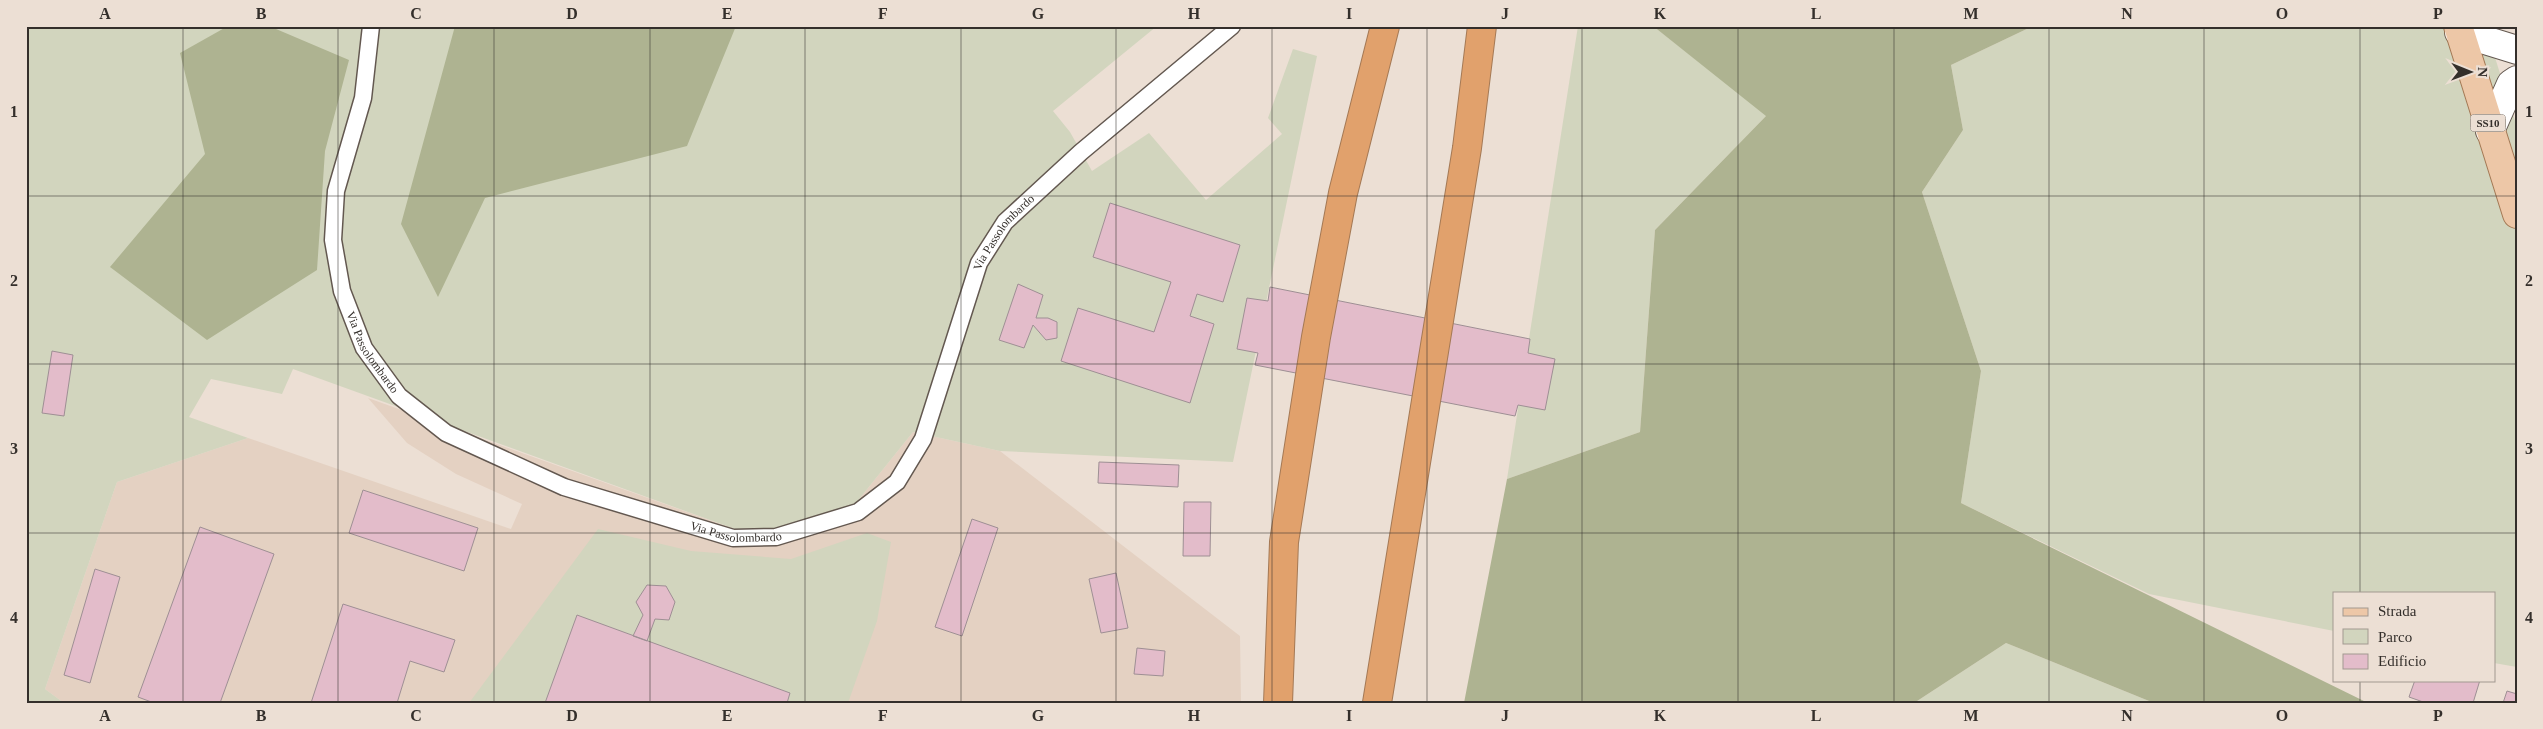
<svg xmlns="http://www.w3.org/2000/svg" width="2543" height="729" font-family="Georgia,serif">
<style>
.built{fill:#e4d1c2}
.green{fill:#d2d5be}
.forest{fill:#aeb391}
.building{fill:#e3bcca;stroke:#9e8f94}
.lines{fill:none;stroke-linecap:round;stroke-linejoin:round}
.service-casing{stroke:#635850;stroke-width:19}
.minor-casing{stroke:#635850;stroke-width:30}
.primary-casing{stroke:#a47955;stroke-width:30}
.motorway-casing{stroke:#a47955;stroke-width:30}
.service{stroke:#fff;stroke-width:16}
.minor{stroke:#fff;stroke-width:28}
.primary{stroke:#edc7a7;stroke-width:28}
.motorway{stroke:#e1a16c;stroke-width:28}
.grid{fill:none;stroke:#342f2b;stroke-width:1;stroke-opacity:0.55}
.labels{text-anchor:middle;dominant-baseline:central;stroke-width:4.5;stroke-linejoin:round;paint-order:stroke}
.shield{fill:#ecdfd4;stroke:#6b645e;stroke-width:1}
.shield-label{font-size:11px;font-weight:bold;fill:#342f2b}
.street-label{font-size:12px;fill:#342f2b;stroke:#ecdfd4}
.neatline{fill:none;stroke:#342f2b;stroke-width:2}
.grid-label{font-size:16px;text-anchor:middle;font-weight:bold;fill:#342f2b}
</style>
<rect width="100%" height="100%" fill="#ecdfd4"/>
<!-- built -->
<path class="built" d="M368,398L757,537L856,503L913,432L1000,451L1240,636L1241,703H64L45,689L117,482L248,438L511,529L522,504L456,474L407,443Z"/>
<!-- green -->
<path class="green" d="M26,26H1157L1053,111L1070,132L1092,171L1149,133L1206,200L1282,134L1268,118L1293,49L1317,56L1233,462L1000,451L913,432L856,503L757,537L293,369L282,394L211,379L189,417L248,438L117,482L45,689L64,703H26Z
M1578,26H1653L1767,115L1655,230L1640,432L1507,479Z
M2033,26H2485L2517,127V667L2494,663V593H2334V631L2149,594L1961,503L1981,371L1922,192L1963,130L1951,65Z
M598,529L691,551L791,559L867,533L891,542L877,621L848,703H469Z
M2006,643L2154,703H1914Z"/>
<!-- forest -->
<path class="forest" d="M228,26H269L349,60L325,151L317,270L207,340L110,267L205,154L180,53Z
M455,26H736L687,146L485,198L438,297L401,224Z
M1653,26H2033L1951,65L1963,130L1922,192L1981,371L1961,503L2368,703H2154L2006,643L1914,703H1464L1507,479L1640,432L1655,230L1766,116Z"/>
<!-- building -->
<path class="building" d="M1110,203L1240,245L1223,302L1197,294L1190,316L1214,324L1190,403L1061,361L1078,308L1154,332L1171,282L1093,257Z
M1018,284L1043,295L1036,318H1048L1057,322V338L1046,340L1033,325L1024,348L999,340Z
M1270,287L1530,339L1528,353L1555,359L1545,410L1518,405L1515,416L1255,365L1258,353L1237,349L1247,298L1268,301Z
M52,351L73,355L64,416L42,413Z
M1099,462L1179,465L1178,487L1098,483Z
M363,490L478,528L464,571L349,533Z
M1184,502H1211L1210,556H1183Z
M972,519L998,528L962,636L935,627Z
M200,527L274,554L220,703H154L138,697Z
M95,569L120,577L90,683L64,675Z
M1116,573L1128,628L1101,633L1089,579Z
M647,585L666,586L675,602L669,620L655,619L647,641L633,636L643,615L636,602Z
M343,604L455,640L444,672L410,661L397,703H311Z
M577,615L790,693L787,703H545Z
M1137,648L1165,651L1163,676L1134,674Z
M2415,680H2480L2473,703H2426L2409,697Z
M2507,691L2517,694V703H2503Z"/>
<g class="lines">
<!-- service casing -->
<g class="service-casing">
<g id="service">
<path id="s1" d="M371,26L363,98L336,191L333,240L342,291L364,348L399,396L446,433L564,487L733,538L776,537L858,512L897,482L923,439L979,263L1005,222L1081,152L1232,26"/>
</g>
</g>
<!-- minor casing -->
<g class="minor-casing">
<path id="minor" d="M2459,32L2517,50
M2490,131L2511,84L2517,80"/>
</g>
<!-- primary casing -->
<g class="primary-casing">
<path id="primary" d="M2458,26L2517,214"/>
</g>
<!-- motorway casing -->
<g class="motorway-casing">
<path id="motorway" d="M1278,703L1284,542L1316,337L1343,193L1385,26
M1377,703L1467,148L1482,26"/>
</g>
<!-- service -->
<use href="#service" class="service"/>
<!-- minor -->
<use href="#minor" class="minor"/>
<!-- primary -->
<use href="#primary" class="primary"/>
<!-- motorway -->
<use href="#motorway" class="motorway"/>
</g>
<!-- grid -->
<path class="grid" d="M183,26V703M338,26V703M494,26V703M650,26V703M805,26V703M961,26V703M1116,26V703M1272,26V703M1427,26V703M1582,26V703M1738,26V703M1894,26V703M2049,26V703M2204,26V703M2360,26V593M26,196H2517M26,364H2517M26,533H2517M2360,680V703"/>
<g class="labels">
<!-- shield labels -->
<rect class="shield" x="2470.5" y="114.5" width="35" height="17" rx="4"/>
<g class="shield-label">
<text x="2488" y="123">SS10</text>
</g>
<!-- street labels -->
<g class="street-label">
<text stroke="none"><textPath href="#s1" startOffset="1209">Via Passolombardo</textPath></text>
<text stroke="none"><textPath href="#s1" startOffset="339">Via Passolombardo</textPath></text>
<text stroke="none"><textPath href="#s1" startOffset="759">Via Passolombardo</textPath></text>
</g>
</g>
<!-- border -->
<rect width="2543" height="729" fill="none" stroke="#ecdfd4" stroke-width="55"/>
<!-- legend -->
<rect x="2333" y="592" width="162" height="90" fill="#ecdfd4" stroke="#a29990"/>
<rect x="2343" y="608" width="25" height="8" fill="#edc7a7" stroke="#a29990"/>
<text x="2378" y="616" font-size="15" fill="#342f2b">Strada</text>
<rect x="2343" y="629" width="25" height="15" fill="#d2d5be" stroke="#a29990"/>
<text x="2378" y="642" font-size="15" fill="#342f2b">Parco</text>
<rect x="2343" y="654" width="25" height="15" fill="#e3bcca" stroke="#a29990"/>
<text x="2378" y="666" font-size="15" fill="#342f2b">Edificio</text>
<!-- north arrow -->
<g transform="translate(2470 72) rotate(91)" stroke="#ecdfd4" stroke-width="4" paint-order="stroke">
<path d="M0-4L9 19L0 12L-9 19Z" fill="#342f2b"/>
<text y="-8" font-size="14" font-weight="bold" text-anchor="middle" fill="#342f2b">N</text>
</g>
<rect x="28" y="28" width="2488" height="674" class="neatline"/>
<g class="grid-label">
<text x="105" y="19">A</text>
<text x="261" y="19">B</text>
<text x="416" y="19">C</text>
<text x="572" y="19">D</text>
<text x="727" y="19">E</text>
<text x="883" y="19">F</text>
<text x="1038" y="19">G</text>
<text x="1194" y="19">H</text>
<text x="1349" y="19">I</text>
<text x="1505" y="19">J</text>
<text x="1660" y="19">K</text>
<text x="1816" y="19">L</text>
<text x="1971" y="19">M</text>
<text x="2127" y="19">N</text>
<text x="2282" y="19">O</text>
<text x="2438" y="19">P</text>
<text x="14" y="117">1</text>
<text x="2529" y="117">1</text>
<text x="14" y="286">2</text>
<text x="2529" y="286">2</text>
<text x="14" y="454">3</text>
<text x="2529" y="454">3</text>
<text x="14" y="623">4</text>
<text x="2529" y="623">4</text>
<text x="105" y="721">A</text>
<text x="261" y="721">B</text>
<text x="416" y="721">C</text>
<text x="572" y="721">D</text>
<text x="727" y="721">E</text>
<text x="883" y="721">F</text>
<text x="1038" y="721">G</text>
<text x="1194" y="721">H</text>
<text x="1349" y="721">I</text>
<text x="1505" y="721">J</text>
<text x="1660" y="721">K</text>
<text x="1816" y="721">L</text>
<text x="1971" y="721">M</text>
<text x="2127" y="721">N</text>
<text x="2282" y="721">O</text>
<text x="2438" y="721">P</text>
</g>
</svg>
